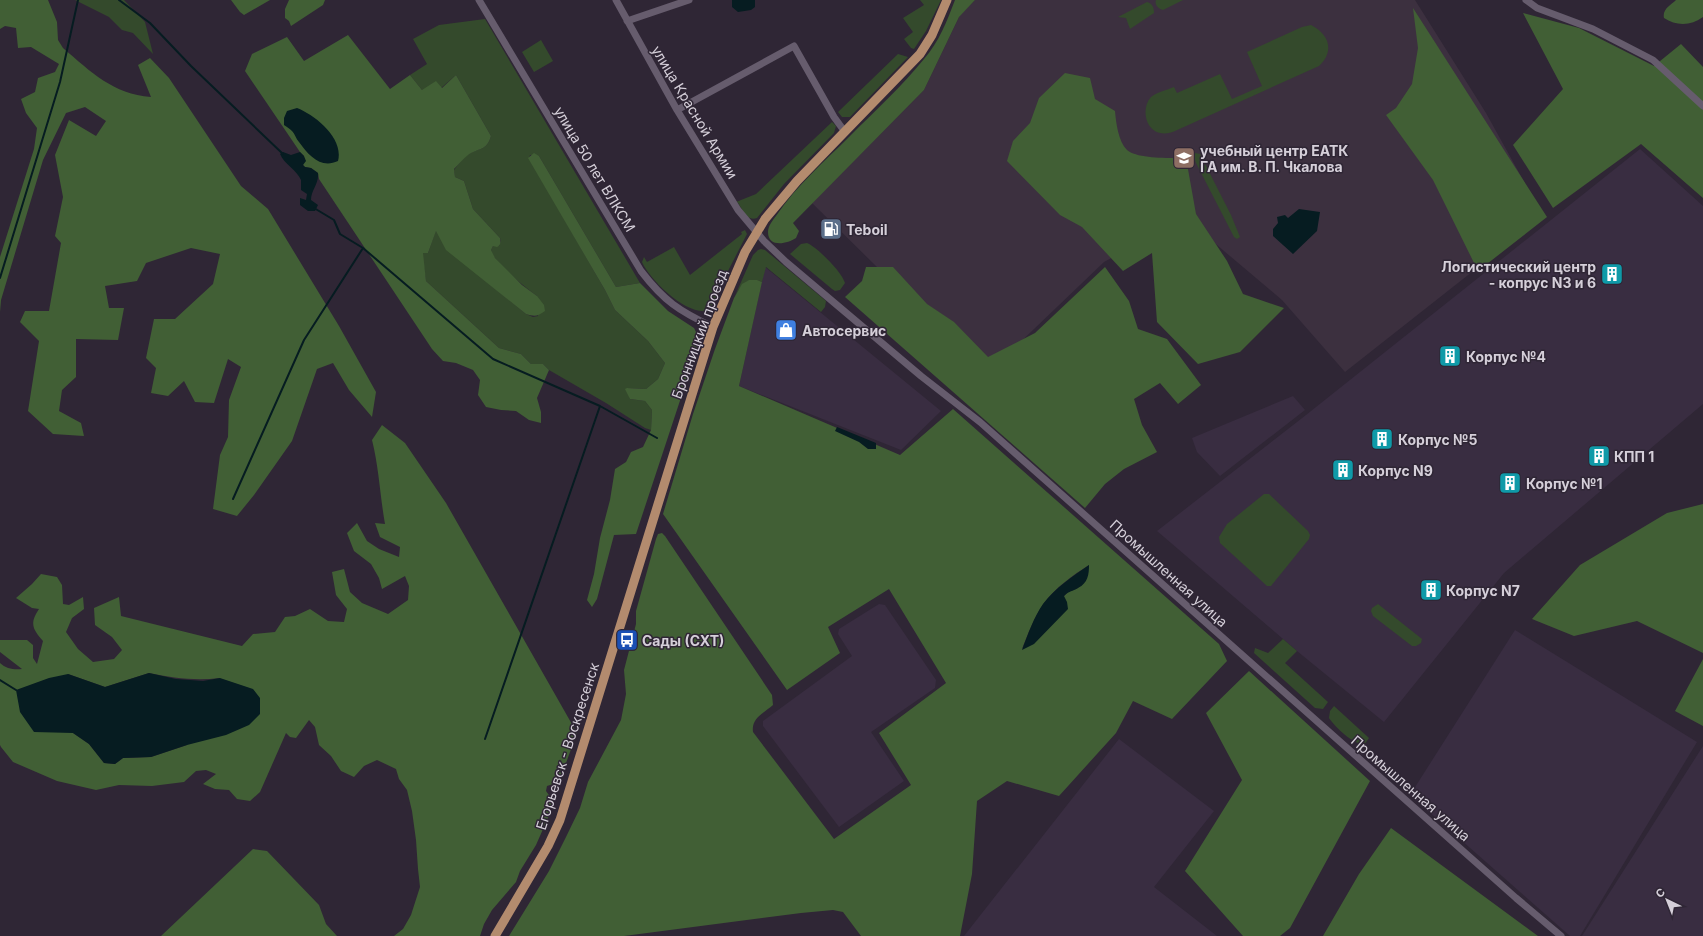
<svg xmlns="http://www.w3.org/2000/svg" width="1703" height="936" font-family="Inter,sans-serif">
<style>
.built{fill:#392d41}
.education{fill:#3c303f}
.green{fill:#344a2c}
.forest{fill:#415f35;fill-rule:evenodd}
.water{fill:#061c21}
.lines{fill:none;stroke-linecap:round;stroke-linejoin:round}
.stream{stroke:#061c21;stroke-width:2}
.minor{stroke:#665c6d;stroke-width:7}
.major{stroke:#b38b6e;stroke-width:9}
.labels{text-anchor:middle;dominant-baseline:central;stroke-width:3;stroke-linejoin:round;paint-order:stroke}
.street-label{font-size:14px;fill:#d5cfd9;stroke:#2f2635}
.poi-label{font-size:14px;font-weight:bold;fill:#d5cfd9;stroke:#2f2635;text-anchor:start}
</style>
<rect width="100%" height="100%" fill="#2f2635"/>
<!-- built -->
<path class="built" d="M1640,149L1703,206V404L1504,573L1384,722L1297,651L1157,531L1306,415Z
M765,267L941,411L901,450L739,386Z
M1293,396L1305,410L1220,476L1197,452L1192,438Z
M879,604L885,605L936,680L935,688L871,732L904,781L839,827L763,726V721L852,656L838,634L839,629Z
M1515,630L1697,742L1580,936H1570L1410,795Z
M1119,739L1214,811L1154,887L1217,936H964Z
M1703,746V936H1582Z"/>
<!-- education -->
<path class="education" d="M975,0H1415L1486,113L1543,216L1345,372L1282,300L1185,218L1104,262L983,378L941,330L812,203L924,90L960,15Z"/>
<!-- green -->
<path class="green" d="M75,0H124L145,22L153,54L133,33L122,30L109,17Z
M920,0H941L926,31L914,49L911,48L904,39L913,32L903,18L924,5Z
M1156,0H1183L1163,10C1159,9 1154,5 1156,0Z
M1147,2C1153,4 1154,8 1154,13L1130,29L1126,18L1118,17Z
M485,19L640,283L616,287L539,156L530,155L529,158L605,290L615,310L648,341L665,363L658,379L646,389L627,388L630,399L645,401L652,410L651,430L645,428L606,403L549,370L543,364H531L521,354L499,348L426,281L422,253H428L436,230L479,275L526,314L533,317L538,316L537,296C527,289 492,261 491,250L493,246H499L501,241L500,238L473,209L464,181L455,177L454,170C458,165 462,159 467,155C478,148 487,151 491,136L456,75L441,88L422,90L410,75L427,64L413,39L439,25Z
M1311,25C1329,34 1335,51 1319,66L1175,131C1171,133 1165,134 1160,133C1145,130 1141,108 1151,97C1157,92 1167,90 1174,87L1177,93L1220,74L1232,99L1262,86L1247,52L1302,27Z
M541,40L553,61L534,72L522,52Z
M898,54L908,57L850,117H842L838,112Z
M832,122L836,126L834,133L784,184L757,218C747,222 743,210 738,203L736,202L756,194Z
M1195,153L1200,154L1231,215L1240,237L1237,239L1234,237L1196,163L1194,157Z
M745,230L747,234L728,271L715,303L706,311C685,314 650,280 642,262L644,257L647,262L674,247L690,275L742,234L741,232Z
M807,243C817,247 842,272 845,283L840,290L835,291L832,289L790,254L801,244Z
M761,249L765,250L826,301L825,307L821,312L766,267L762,282C747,276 741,285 734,298L753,255L758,250Z
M1264,494H1269L1308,531L1310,535L1309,539L1271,586H1267L1220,543L1219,537L1227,524Z
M1378,604L1422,639L1421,643L1416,646H1412L1373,616L1371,611L1372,608Z
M1283,639L1297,651L1285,663L1328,702L1323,709L1315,708L1254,653L1255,648L1268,653Z
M1334,706L1369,738L1364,745C1352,743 1336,728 1329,718L1330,711Z"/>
<!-- forest -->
<path class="forest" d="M0,0H48L57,22L58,40L63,48C91,72 113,94 151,97L138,65L150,58L169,78L241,186L268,209L339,326L376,392L372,417L349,390L333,363L317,369L292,441L254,495L237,516L213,509L220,455L228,437L229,400L241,367L228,359L214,403L195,402L184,381L168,396L151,393L156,368L146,358L154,319H175L213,284L220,254L191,248L146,263L137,281L105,286L109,308H124L118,340L76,339V377L62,390L59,411L81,423L84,436L53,434L28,411L39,341L20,322L25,311H49L61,243L55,236L63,197L55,155L69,120L96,136L106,121L85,107L66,113L43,160L1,300L0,312V257L34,149L37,128L26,113L21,99L35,92L38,78L55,72L59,64L31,47L18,48L16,28L5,26L0,29Z
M231,0H270L244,15L240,12Z
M289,0H325L323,5L291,26L289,21L285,18V9Z
M955,0H975L959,17L924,90L793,223L799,231L796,238C787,244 768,248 768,232C768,226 773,220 776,216C797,185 824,162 850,136C875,111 902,86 924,59C939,42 947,21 955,0Z
M1676,0H1703V17C1691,26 1676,26 1664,18C1662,9 1671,5 1676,0Z
M1413,8L1547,217L1478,271L1433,180L1386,115L1396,108L1412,84L1418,48Z
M1523,13L1579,28L1654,66L1681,44L1703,67V198L1641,144L1553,208L1513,145L1563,89Z
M348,35L390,89L410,75L422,90L436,81L442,88L456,75L491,136C487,151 478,148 468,155C463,159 458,165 454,169L455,177L464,181L473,209L500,238C501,242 501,245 497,247L493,246L491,250L495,258L522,285L537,296L544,305L545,311C538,316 535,317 526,314L446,250L436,231L428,253H423L426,281L499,348L521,354L531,364H543L549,370L537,398L541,412V423L529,420L516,411L501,410L486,407L478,395L480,380L473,370L456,363L443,361L432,349L319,179L318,173L311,168L305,167L303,165L304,156L300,152L245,71L252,54L287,37L304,61Z
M1065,73L1090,78L1095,99L1115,111C1116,122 1118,141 1127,150C1137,159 1171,158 1186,158L1196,214L1227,261L1243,294L1284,308L1240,352L1198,364L1157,322L1152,253L1123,271L1082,227L1060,215L1007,161L1013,141L1030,123L1039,98Z
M534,153L539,156L616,287L640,283L668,311L694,328L700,340L636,534L614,535L597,599L592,607L587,600L594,574L600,538L610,500L615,469L626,462L631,452L643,447L651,430L652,410L645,401L630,399L625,389L627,388L646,389L658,379L665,363L648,341L615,310L605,290L528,158Z
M866,267H893L927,304L954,322L988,357L1035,333L1105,267L1129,301L1138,329L1167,339L1201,385L1178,404L1160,383L1134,399L1142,425L1157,452L1124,469L1105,484L1085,508L845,297L862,281Z
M749,280H757L762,282L739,386L900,455L953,409L1219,644L1227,661L1172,719L1133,701L1116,733L1059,796L1007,781L977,801L972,874L960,936H861L843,912L833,910L801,913L624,936H509L549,871L566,837L580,808L588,782L621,720L626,694L624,670L636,624V611L656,539L658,534L662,533L665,536L772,695L773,705C764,713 751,718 753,732L834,839L911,785L879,733L946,683L889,589L828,627L840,653L787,690L663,514L693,414L715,349L734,298L742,284ZM1089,565L1078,588L1070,590L1064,596L1022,649C1028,634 1034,617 1044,603C1055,588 1073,575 1089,565Z
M382,425L405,443L446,503L577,733L559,782L547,786L546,791L551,798V811L536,845L520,871L516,882L492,910L484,924L480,936H394L403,929L411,915L420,887L418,869L416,840L412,811L407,790L399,779L396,769L377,760L364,766L354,777L341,771L331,756L319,745L315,727L309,720L296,738L290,737L286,733L260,792L250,801L237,799L229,790L215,789L203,784L216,774L206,770L196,771L184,782L152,786L119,785L96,790L57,781L13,762L1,747L0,745V663C6,669 15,670 22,669L0,652V640H27L33,645V658L37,664L43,641C33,629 29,624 39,609L32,608L16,598L32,584L41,574L57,577L62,585L63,604L69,605L83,597L84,609L72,618L66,632L78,649L93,662L114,659L122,650L112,637L95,625L94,608L119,597L121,616L242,646L253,634L275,632L285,617L295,616L310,609L328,621L344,622L347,609L336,595L332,572L344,569L350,592L362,603L388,614L408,600L409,586L405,576L382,589L379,578L371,564L354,551L347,533L357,523L367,541L379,549L399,557L400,547L380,537L375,523L385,524C380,496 379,468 372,440ZM149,673C173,678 195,681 220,678L187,745L151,757L123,758L115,764L104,763L89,744L73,733L68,674L105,687Z
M1703,504V653L1637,621L1574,636L1532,619L1580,565L1667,513Z
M1703,659V726L1675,711Z
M1249,671L1370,781L1290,928L1280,936H1243L1185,871L1242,780L1206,713Z
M1391,828L1538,936H1323L1359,874Z
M253,849L267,851L319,905L326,924L337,936H161Z"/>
<!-- water -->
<path class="water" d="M732,0H755V7L751,10L738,12L732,7Z
M297,108C315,115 344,138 338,161C321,169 309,156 299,142C296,139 295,134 292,131C290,129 287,127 284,125V118L287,111Z
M283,152L291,155L300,152L304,156L306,161L303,165L305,167L311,168L318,173C319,184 311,190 311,200L318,205L315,211H308L300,205V198L306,200L307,194L301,190C301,187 301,183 301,180C297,170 284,164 280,154Z
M1299,209L1320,212L1317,231L1293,254L1273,236V229L1278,223L1277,217L1285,215L1288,218Z
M837,427L876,443V449H868L859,442L835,431Z
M1089,565C1089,574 1088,583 1078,588C1072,592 1070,590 1064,596L1067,602L1068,609L1034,644L1022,650C1028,634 1034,617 1043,604C1055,588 1073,576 1089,565Z
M149,673L176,679L203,681L220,678L253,689L260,698V714L249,725L226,735L187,745L151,757L123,758L115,764L104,763L89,744L73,733L34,732L20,712L16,690L49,678L68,674L105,687Z"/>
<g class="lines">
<!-- stream -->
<path class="stream" d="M119,0L150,23L191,66L283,154
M314,208L334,220L340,234L363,248L493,359L600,406L657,438
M0,278L60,82L78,0
M233,499L304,340L363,248
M0,680L16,690
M485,739L600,406"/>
<!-- minor -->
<path class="minor" d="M479,0L641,271C664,301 679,311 713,327
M616,0L677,110L738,210L764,241L786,262L921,376L980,422L1516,898L1561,936
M1526,0L1537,8L1593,29L1653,60L1703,106
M627,21L689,0
M677,110L794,46L834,117L845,132"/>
<!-- major -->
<path class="major" d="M495,936L548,846L560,820L713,327L745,252L765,219L797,181L920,54L932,35L947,0"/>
</g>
<!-- icons -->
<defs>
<g id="university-square" transform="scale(1.15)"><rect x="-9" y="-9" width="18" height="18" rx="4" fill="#8d6e63" stroke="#2f2635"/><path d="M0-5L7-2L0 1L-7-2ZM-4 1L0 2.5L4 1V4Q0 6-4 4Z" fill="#fff"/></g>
<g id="fuel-square" transform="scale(1.15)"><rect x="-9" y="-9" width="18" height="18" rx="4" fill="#5c6f8a" stroke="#2f2635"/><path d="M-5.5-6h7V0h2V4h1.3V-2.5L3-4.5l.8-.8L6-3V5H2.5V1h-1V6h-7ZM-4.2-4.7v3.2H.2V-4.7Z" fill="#fff"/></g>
<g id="building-square" transform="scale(1.15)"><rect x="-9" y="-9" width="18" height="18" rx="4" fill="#0f9aa8" stroke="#2f2635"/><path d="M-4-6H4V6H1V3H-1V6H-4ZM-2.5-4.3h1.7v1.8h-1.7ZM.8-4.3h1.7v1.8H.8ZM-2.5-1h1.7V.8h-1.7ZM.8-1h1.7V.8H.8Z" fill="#fff"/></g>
<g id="shop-square" transform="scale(1.15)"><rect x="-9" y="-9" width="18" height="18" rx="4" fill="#3f7fe0" stroke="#2f2635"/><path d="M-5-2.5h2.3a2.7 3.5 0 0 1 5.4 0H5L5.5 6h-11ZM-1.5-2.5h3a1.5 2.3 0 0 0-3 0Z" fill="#fff"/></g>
<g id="bus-square" transform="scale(1.15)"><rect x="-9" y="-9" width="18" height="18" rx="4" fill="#1a4fb4" stroke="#2f2635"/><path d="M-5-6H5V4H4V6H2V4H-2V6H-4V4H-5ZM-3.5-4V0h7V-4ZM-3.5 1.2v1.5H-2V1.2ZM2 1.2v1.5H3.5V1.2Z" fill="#fff"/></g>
</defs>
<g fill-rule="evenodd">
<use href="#university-square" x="1184" y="158"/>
<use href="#fuel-square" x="831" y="229"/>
<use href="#building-square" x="1612" y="274"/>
<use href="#shop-square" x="786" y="330"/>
<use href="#building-square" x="1450" y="356"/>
<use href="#building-square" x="1382" y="439"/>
<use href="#building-square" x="1599" y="456"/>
<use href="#building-square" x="1343" y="470"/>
<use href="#building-square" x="1510" y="483"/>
<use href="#building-square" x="1431" y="590"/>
<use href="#bus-square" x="627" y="640"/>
</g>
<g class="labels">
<!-- street labels -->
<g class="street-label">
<text transform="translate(695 112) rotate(59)">улица Красной Армии</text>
<text transform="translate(595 169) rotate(59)">улица 50 лет ВЛКСМ</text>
<text transform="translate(699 334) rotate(-70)">Бронницкий проезд</text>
<text transform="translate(1169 573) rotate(42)">Промышленная улица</text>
<text transform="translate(567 746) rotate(-72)">Егорьевск - Воскресенск</text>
<text transform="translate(1411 788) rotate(41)">Промышленная улица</text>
</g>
<!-- poi labels -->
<g class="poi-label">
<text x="1200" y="150">учебный центр ЕАТК<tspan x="1200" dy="16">ГА им. В. П. Чкалова</tspan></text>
<text x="846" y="229">Teboil</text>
<text x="1596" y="266" text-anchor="end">Логистический центр<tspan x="1596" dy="16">- копрус N3 и 6</tspan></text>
<text x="802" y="330">Автосервис</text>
<text x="1466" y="356">Корпус №4</text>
<text x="1398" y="439">Корпус №5</text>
<text x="1614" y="456">КПП 1</text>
<text x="1358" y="470">Корпус N9</text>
<text x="1526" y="483">Корпус №1</text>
<text x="1446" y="590">Корпус N7</text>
<text x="642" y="640">Сады (СХТ)</text>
</g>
</g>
<!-- north arrow -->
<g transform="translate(1667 900) rotate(317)" stroke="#2f2635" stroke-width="3" paint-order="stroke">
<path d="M0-3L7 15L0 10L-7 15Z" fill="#d5cfd9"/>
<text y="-6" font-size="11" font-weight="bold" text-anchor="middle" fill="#d5cfd9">С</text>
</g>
</svg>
